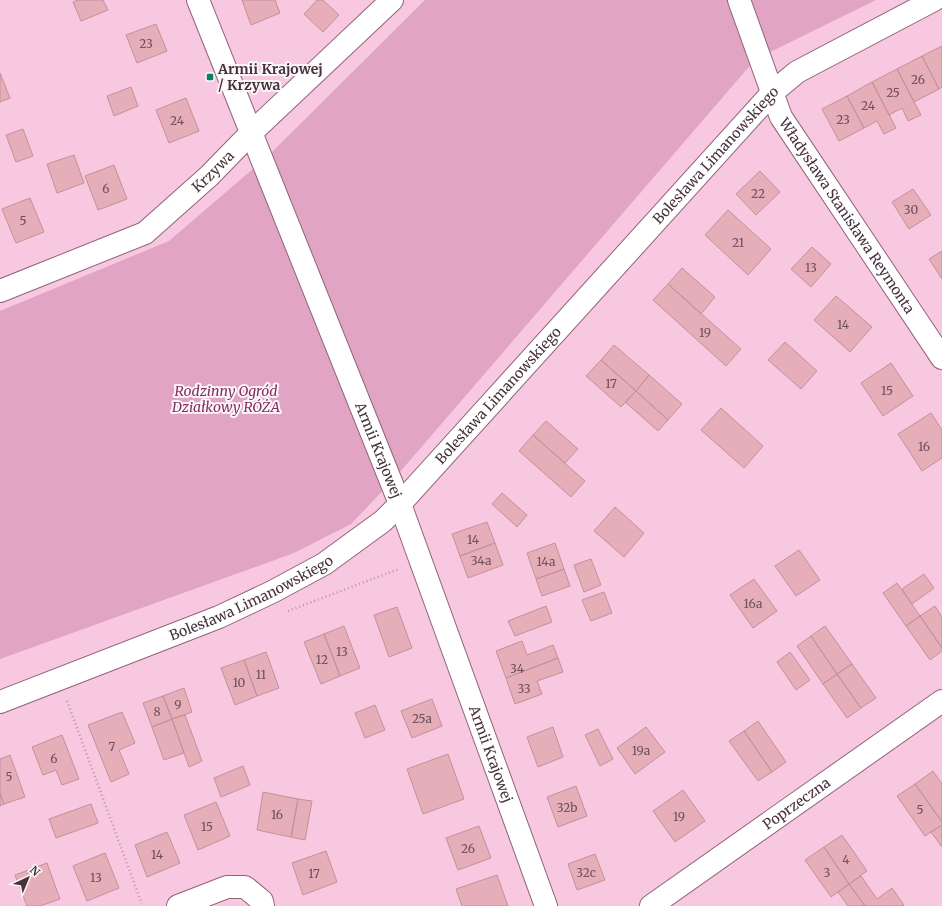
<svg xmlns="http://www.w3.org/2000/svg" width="942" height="906" font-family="Merriweather,serif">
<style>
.green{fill:#e1a4c4}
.building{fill:#e5aeb8;stroke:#c4909a}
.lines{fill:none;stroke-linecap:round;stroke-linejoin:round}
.minor-casing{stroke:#90647b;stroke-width:24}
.path{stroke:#bb94a8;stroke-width:2.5;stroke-dasharray:1 3;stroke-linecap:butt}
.minor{stroke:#fff;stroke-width:22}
.poi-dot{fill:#0b805f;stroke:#fcf7f9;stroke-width:1.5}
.labels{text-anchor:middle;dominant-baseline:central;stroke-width:4;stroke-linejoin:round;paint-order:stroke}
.number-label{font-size:12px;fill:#6e515b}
.poi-label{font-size:14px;font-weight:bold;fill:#46323c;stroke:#fcf7f9;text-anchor:start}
.street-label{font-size:14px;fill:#46323c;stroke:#fcf7f9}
.park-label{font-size:14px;font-style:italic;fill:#872c64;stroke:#fcf7f9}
</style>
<rect width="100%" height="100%" fill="#f8c7e0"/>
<!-- green -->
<path class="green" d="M425,0H876L760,57L747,69L393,480L351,524L294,553L0,659V311L169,241L269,155Z"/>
<!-- building -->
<path class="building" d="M78,0H103L108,10L81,21L73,2Z
M242,0H275L280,13L251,25Z
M317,0H323L339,15L323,32L304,14Z
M156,24L167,51L137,63L126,35Z
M942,46V87L939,89L922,56Z
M922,56L939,89L914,102L897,69Z
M897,69L921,115L908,121L902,108L889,115L872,82Z
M0,73L10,98L0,102Z
M872,82L896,128L884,134L877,121L864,128L847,96Z
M131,87L138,106L114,116L107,96Z
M847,96L864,128L839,141L822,109Z
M186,98L199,131L169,143L156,110Z
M23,129L33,156L16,162L6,135Z
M74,155L84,183L57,193L47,164Z
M114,165L127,199L98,210L85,176Z
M760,171L780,192L756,215L736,194Z
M913,189L931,215L909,229L892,202Z
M30,198L44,232L16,243L2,209Z
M728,210L771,249L748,275L705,235Z
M812,247L831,264L811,287L791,269Z
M942,251V279L929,259Z
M682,268L715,297L701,314L668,284Z
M668,284L741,349L726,366L653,300Z
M836,296L872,327L850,352L814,320Z
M785,342L817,371L801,389L768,360Z
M614,345L649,375L636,391L601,360Z
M601,360L636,391L621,407L586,376Z
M891,363L913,396L883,416L861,383Z
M649,375L682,404L668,420L636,391Z
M636,391L668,420L658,431L625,402Z
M721,408L763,446L744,468L701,430Z
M931,413L942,430V458L922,471L898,434Z
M546,421L578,449L565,463L533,435Z
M533,435L585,481L571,497L519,451Z
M502,493L527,515L517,527L492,504Z
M615,507L644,533L624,557L594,531Z
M487,522L495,543L460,556L452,534Z
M495,543L503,565L468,578L460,556Z
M555,543L564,569L536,579L527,553Z
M799,550L820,580L796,596L775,566Z
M591,559L601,585L584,592L574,565Z
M564,569L570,586L542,596L536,579Z
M924,574L934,588L912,604L902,589Z
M754,579L777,611L753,628L730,595Z
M897,583L920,616L906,626L883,593Z
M604,592L612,613L591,621L582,600Z
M546,606L552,622L515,636L508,621Z
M935,606L942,617V648L920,616Z
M397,607L412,648L389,657L374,615Z
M920,616L942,648V651L930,660L906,626Z
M344,626L360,668L340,676L324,634Z
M825,626L852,664L837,674L811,636Z
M324,634L340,676L321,684L304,642Z
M811,636L837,674L823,684L797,646Z
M522,641L527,655L553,645L558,658L506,678L496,651Z
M266,652L279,688L257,696L244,660Z
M790,652L810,680L796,690L777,662Z
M558,658L563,672L537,681L542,694L515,704L506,678Z
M244,660L257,696L235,705L221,668Z
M852,664L876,698L861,708L837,674Z
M837,674L861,708L847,718L823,684Z
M184,688L192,712L172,719L163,696Z
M163,696L172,719L152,727L143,703Z
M432,699L442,726L412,738L401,711Z
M375,705L385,730L365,738L355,713Z
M122,712L135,743L119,750L129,774L111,782L88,725Z
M185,715L202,761L189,767L172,719Z
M172,719L184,753L164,760L152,727Z
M758,721L786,762L772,772L744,731Z
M553,727L563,757L538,767L527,737Z
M646,727L665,752L635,774L617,748Z
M598,729L613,759L600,766L585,735Z
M744,731L772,772L758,781L729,741Z
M62,735L79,779L62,785L56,770L43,775L32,747Z
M448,754L464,799L423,814L407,769Z
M10,755L25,797L4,804L0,793V759Z
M243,766L250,785L221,797L214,778Z
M933,771L942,784V822L915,784Z
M915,784L942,822V825L925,836L897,796Z
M576,786L587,816L558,827L547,797Z
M683,790L705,821L675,842L653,811Z
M263,792L298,799L291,837L257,830Z
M0,793L4,804L0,806Z
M298,799L312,801L305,840L291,837Z
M216,802L230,836L198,850L184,815Z
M91,804L98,823L56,838L49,819Z
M942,825V847L931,832Z
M479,826L491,858L458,870L446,838Z
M167,832L180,863L147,877L135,845Z
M842,835L867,871L849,884L824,847Z
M824,847L849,884L831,897L805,860Z
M326,851L337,882L303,895L292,863Z
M105,853L119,888L87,901L73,866Z
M595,854L605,880L577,890L568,864Z
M47,863L60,899L40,906H27L15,875Z
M497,875L508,906H462L456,889Z
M861,876L877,899L892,888L904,905L903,906H865L849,884Z
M849,884L865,906H848L838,892Z"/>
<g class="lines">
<!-- minor casing -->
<g class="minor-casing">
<g id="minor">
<path id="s1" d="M198,0L400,504L546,906"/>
<path id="s2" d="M739,0L781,117L942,358"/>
<path id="s3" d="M0,291L145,233L209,176L251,133L392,0"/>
<path id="s4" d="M0,702L219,617L272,592L324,564L383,521L400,504L773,92L797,72L934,0"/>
<path d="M178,906L227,887H245L262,901L263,906"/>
<path id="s5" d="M651,906L942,701"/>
</g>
</g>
<!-- path -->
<path class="path" d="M288,611L399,569
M67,701L142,904"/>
<!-- minor -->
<use href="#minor" class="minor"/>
</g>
<!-- markers -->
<rect class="poi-dot" x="206" y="73" width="8" height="8" rx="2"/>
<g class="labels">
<!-- number labels -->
<g class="number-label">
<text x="146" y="43">23</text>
<text x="918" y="79">26</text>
<text x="893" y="92">25</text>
<text x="868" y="105">24</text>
<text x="843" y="119">23</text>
<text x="177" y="120">24</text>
<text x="106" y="188">6</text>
<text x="758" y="193">22</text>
<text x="911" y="209">30</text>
<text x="23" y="220">5</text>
<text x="738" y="242">21</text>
<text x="811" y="267">13</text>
<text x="843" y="324">14</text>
<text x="705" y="332">19</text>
<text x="611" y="383">17</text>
<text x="887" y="390">15</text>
<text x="924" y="446">16</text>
<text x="473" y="539">14</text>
<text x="481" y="560">34a</text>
<text x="546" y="561">14a</text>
<text x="753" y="603">16a</text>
<text x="342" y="651">13</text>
<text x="322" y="659">12</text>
<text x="517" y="668">34</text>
<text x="261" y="674">11</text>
<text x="239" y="682">10</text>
<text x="524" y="688">33</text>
<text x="178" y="704">9</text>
<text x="157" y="711">8</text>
<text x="422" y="718">25a</text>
<text x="112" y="746">7</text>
<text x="641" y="750">19a</text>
<text x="54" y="758">6</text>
<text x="9" y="776">5</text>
<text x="567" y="807">32b</text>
<text x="920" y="809">5</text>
<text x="277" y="814">16</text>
<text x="679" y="816">19</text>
<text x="207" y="826">15</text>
<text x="468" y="848">26</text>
<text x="157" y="854">14</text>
<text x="846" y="859">4</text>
<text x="586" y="872">32c</text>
<text x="827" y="872">3</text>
<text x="314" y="873">17</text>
<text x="96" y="877">13</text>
</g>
<!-- poi labels -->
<g class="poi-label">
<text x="218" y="69">Armii Krajowej<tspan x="218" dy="16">/ Krzywa</tspan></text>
</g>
<!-- street labels -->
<g class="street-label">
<text stroke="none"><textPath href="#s4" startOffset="920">Bolesława Limanowskiego</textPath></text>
<text stroke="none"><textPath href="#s3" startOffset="248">Krzywa</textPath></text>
<text stroke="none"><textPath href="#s2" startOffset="243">Władysława Stanisława Reymonta</textPath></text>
<text stroke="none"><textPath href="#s4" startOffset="596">Bolesława Limanowskiego</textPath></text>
<text stroke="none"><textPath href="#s1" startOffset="485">Armii Krajowej</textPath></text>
<text stroke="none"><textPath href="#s4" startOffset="272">Bolesława Limanowskiego</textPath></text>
<text stroke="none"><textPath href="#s1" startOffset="809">Armii Krajowej</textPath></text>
<text stroke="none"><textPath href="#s5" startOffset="178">Poprzeczna</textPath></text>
</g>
<!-- park labels -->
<g class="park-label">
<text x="226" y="391">Rodzinny Ogród<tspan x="226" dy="16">Działkowy RÓŻA</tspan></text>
</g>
</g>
<!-- north arrow -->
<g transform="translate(28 878) rotate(44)" stroke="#fcf7f9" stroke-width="3" paint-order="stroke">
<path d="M0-3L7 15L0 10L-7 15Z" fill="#46323c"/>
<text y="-6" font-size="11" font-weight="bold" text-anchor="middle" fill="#46323c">N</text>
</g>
</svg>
